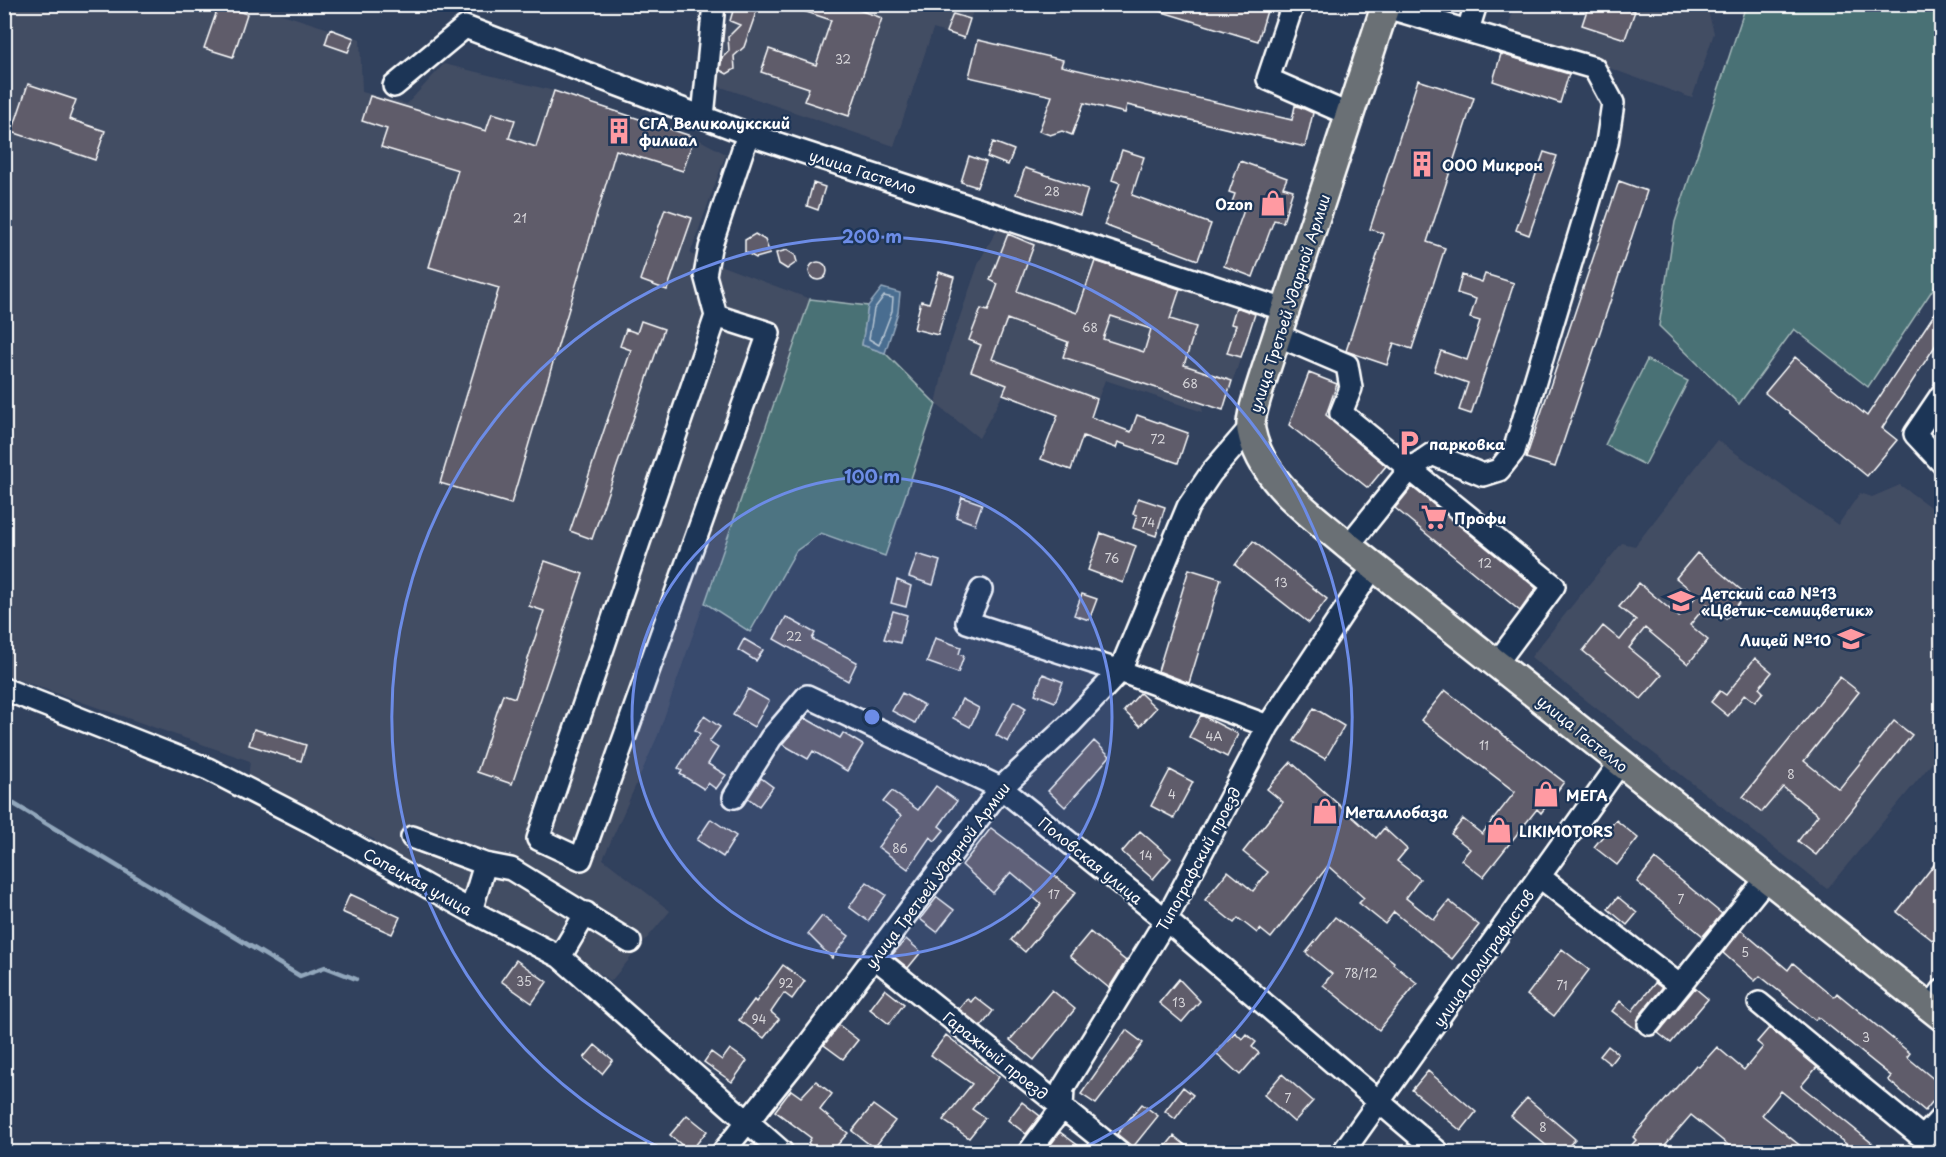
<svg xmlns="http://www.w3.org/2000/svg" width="1946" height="1157" font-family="'Playpen Sans',sans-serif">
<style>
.built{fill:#434d64}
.green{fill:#497175;stroke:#a4b8ba;stroke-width:1.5}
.water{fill:#496d90;stroke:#92a7bc;stroke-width:1.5}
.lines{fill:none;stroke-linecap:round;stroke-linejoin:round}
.shore{stroke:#b6c5d3;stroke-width:1.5}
.stream{stroke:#92a7bc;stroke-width:4.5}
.building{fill:#5f5c6b;stroke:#fff;stroke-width:1.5;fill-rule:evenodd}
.minor-casing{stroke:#fff;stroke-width:26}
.major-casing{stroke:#fff;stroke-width:32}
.minor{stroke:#1d3557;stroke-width:21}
.major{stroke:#6b7074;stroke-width:27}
.ring{fill:none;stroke:#6c8ce6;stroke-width:3}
.labels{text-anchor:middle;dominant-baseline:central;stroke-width:4.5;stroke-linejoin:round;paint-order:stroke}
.number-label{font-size:12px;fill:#d7d6da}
.poi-label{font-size:15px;font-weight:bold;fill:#fff;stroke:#1d3557;text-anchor:start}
.street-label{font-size:15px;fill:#fff;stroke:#1d3557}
.centre{fill:#6c8ce6;stroke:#1d3557;stroke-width:3}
.ring-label{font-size:18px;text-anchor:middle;font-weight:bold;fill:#6c8ce6;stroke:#1d3557;stroke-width:4.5;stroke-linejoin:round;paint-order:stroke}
</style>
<rect width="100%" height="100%" fill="#31415d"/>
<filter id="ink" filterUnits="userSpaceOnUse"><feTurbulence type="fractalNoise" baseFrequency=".0167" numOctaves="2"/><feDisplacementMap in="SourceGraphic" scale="12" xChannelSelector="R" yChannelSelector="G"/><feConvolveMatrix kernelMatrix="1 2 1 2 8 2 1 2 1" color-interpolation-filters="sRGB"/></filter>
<g filter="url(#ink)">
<!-- built -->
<path class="built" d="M1706,4L1714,33L1692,98L1507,31L1515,5Z
M5,5H254L360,39L362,92L407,104L444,64L554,91L694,137L726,154L690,254L810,299L658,735L603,859L670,911L611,981L532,928L371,849L375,840L248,780L250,761L5,675Z
M733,5H975L964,38L933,29L894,146L715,85L713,65Z
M999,226L1256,312L1223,410L1201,403L1203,412L1105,380L1071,470L1041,459L1057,415L1003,394L979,438L936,404L947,354L979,262Z
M1717,440L1838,525L1860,493L1872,497L1900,485L1941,515V752L1827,889L1531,657L1622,543L1635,546Z"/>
<!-- green -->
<path class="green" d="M1746,5H1941V277L1868,387L1794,329L1739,404L1659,326L1675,222Z
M810,299L868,306L862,345L885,353L936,404L885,556L821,533L796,551L750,632L705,603Z
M1647,360L1688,381L1645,465L1605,445Z"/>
<!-- water -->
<path class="water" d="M882,288L900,293L898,312L885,353L862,345L868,306Z"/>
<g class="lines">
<!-- shore -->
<path class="shore" d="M884,296L893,298L892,311L879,345L869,339L874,309Z"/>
<!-- stream -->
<path class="stream" d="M4,798L300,976L325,967L356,979"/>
</g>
<!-- building -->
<path class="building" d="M735,4H759L744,47L734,56L735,69L727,74L720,70L722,58L729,51L728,37L740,25L730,21Z
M791,4H842L882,18L849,116L804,101L809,88L761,72L769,49L816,65L831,20L791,7Z
M1149,4H1269L1258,41L1149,8Z
M1589,4H1615L1635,11L1625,39L1582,25Z
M219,5L247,14L233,57L204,48Z
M953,14L970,19L964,38L946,32Z
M330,29L354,38L348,52L325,44Z
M978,40L1063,60L1061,66L1292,120L1295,106L1300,107L1313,113L1305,147L1127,105L1125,113L1084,103L1072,135L1062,131L1050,135L1039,131L1052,96L969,77Z
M1501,54L1569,74L1560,103L1493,81Z
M1418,80L1474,98L1427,242L1445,248L1412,349L1394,343L1387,365L1346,351L1384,234L1370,229Z
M28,84L76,100L69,119L105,131L95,160L12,132Z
M554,91L694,137L683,171L616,150L511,504L440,483L499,288L429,267L458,170L381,147L387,129L362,121L370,96L486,131L492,113L515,120L509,138L536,147Z
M993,142L1014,150L1008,165L987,157Z
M1122,150L1144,157L1132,195L1211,224L1198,260L1104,225L1120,183L1112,180Z
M1544,152L1557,156L1529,235L1516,230Z
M969,156L986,162L977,187L961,182Z
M1240,161L1287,178L1283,187L1293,190L1283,222L1274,220L1253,277L1224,266L1244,210L1231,205L1235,194L1229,192Z
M1025,168L1088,189L1080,215L1016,194Z
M1619,181L1647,191L1555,467L1526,458Z
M813,183L825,187L818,210L807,206Z
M665,209L692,218L667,290L640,280Z
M755,234L765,240L770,254L756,258L745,252V240Z
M1008,234L1034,245L1017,291L1077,313L1095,261L1180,289L1170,319L1196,327L1184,365L1232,381L1223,410L1063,357L1068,342L1007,319L992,359L1097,399L1091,417L1131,432L1137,415L1188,433L1178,463L1118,442L1116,448L1083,436L1071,470L1041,459L1058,415L1003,394L1007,385L971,371L981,345L969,340L981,309L988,311L998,284L990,280ZM1111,316L1151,329L1144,352L1103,339Z
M787,250L795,255L797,262L787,269L779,264L776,253Z
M809 271a9 9 0 1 1 18 0a9 9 0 1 1-18 0Z
M939,272L954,277L938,335L914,329L921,301L929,303Z
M1485,274L1514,283L1471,414L1459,410L1468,383L1434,371L1441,351L1467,360L1480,321L1470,318L1476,299L1457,293L1462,275L1482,282Z
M1941,304V337L1882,428L1897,440L1867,476L1765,393L1795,357L1867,416Z
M1236,307L1255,314L1241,357L1227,353L1236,325L1231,324Z
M641,321L664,329L592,539L570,531L631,350L620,346L626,329L637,333Z
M1309,373L1337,384L1326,415L1386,466L1368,488L1289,425Z
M1412,487L1536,588L1520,611L1395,508Z
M962,497L982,504L975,524L956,517Z
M1138,498L1165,507L1156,536L1133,528L1137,515L1133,514Z
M1101,533L1136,546L1123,583L1088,570Z
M1253,541L1327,599L1309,623L1235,565Z
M1697,553L1746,594L1726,619L1707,604L1690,625L1708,640L1688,664L1645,628L1629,648L1662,675L1641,699L1583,651L1603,626L1620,640L1636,620L1619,607L1639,583L1679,617L1697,595L1676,578Z
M917,554L940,561L933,585L909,577Z
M545,561L583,574L512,784L477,772L503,694L515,698L544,611L529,606Z
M1189,569L1221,579L1189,683L1158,671Z
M897,580L911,586L906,607L891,603Z
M1082,594L1097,599L1089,620L1074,615Z
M893,611L907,615L900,643L884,639Z
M786,617L815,633L812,639L857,662L848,681L774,639Z
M935,638L961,647L959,654L964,656L958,673L927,662Z
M744,639L763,650L756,661L738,650Z
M1755,658L1772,672L1759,688L1763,692L1755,702L1745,694L1728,716L1711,702L1720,691L1726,695Z
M1043,674L1063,682L1055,702L1035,694Z
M1840,677L1859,692L1804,761L1839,789L1894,721L1912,735L1816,855L1798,841L1818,815L1783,787L1762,812L1743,797Z
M748,689L769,701L754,727L733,715Z
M1445,690L1564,782L1541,813L1537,809L1483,877L1461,860L1470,849L1451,834L1463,819L1482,834L1515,792L1421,720Z
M902,693L924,705L915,723L892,711Z
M1140,693L1156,708L1140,726L1124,711Z
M962,699L979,708L970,727L953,718Z
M1014,701L1026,708L1008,742L996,735Z
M1314,708L1344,726L1325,759L1294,741Z
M1201,715L1238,734L1227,757L1189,737Z
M704,716L720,727L709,742L718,748L708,764L726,775L716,789L708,783L704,789L680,774L682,771L678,768L700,734L695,730Z
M805,718L840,738L843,733L863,745L847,771L813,751L808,759L782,744Z
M254,729L306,745L301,761L249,745Z
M1094,741L1110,756L1065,807L1048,791Z
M1291,762L1376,838L1384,828L1407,849L1397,861L1420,879L1406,898L1434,920L1449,901L1479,925L1452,959L1394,912L1385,924L1359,903L1364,898L1328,866L1271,938L1260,929L1257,933L1238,918L1234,923L1205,900L1228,871L1253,891L1268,872L1243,852L1283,802L1267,789Z
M1170,770L1193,782L1174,818L1151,806Z
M761,778L773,787L759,806L748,798Z
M936,786L957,801L939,826L944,830L935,841L930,837L908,869L878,847L901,816L883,802L892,791L918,810Z
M711,819L736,836L723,857L697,840Z
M1616,820L1638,838L1617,865L1594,847Z
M991,828L1076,892L1025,952L1011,940L1041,904L1033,897L1036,893L1011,872L993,893L962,865Z
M1140,831L1171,858L1153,879L1122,852Z
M1941,856V947L1897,912Z
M1655,859L1722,914L1703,936L1637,882Z
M867,882L886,895L868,921L849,907Z
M350,894L400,917L392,934L342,912Z
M937,897L954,910L937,932L920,919Z
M1618,897L1637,913L1627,925L1608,909Z
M822,916L849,936L832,958L808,934Z
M1335,917L1394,962L1393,964L1417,983L1379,1030L1323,985L1332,974L1306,953Z
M1741,930L1788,970L1793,963L1834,997L1837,993L1910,1053L1907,1057L1941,1085V1091L1925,1111L1888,1080L1891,1076L1818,1017L1815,1020L1760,976L1755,981L1723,953Z
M1090,932L1126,961L1109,988L1070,956Z
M906,939L921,952L908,968L892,955Z
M1562,949L1589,970L1554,1016L1527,995Z
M516,960L547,982L532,1003L501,981Z
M783,965L805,981L792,999L784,993L771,1012L779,1019L764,1038L739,1020L754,1000L756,1002Z
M1179,979L1200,1001L1182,1022L1159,1003Z
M1655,983L1662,988L1639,1016L1637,1030L1612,1011L1620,1001L1632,1011Z
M1695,988L1708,999L1671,1043L1658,1033Z
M885,989L904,1004L889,1024L870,1009Z
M1052,990L1075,1009L1034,1060L1010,1040Z
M975,997L993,1011L981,1027L959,1009L967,999L971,1002Z
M839,1025L858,1040L843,1059L824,1045Z
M1769,1028L1817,1067L1801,1086L1883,1152H1856L1781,1091L1762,1115L1808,1152H1737L1691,1115L1659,1152H1626L1636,1140L1633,1137L1696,1065L1699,1067L1717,1047L1744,1070L1763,1047L1757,1042Z
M1126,1030L1143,1043L1096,1104L1081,1094Z
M1235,1032L1242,1039L1246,1034L1256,1042L1252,1047L1259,1053L1240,1075L1216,1053Z
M946,1035L999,1077L972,1109L985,1118L969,1138L943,1120L972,1084L931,1055Z
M595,1045L613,1060L602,1074L584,1058Z
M1608,1046L1618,1054L1610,1064L1600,1056Z
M730,1049L747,1061L732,1082L704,1062L711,1052L722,1060Z
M1428,1071L1476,1112L1461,1131L1412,1090Z
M1282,1074L1313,1101L1294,1122L1264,1095Z
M816,1081L832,1094L820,1110L848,1133L831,1152H819L808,1143L811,1138L775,1111L791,1090L801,1097Z
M1183,1087L1193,1095L1175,1119L1165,1111Z
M1527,1098L1575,1139L1563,1152H1554L1511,1116Z
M1022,1102L1040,1116L1026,1134L1008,1120Z
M1142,1104L1158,1116L1133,1147L1117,1134Z
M873,1105L895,1121L874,1148L852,1131Z
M687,1115L707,1131L690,1152L670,1135Z
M1060,1132L1087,1152L1046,1151Z
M1174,1136L1194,1152H1161Z"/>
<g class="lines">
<!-- minor casing -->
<g class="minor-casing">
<path id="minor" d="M1293,4L1268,79L1350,115
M1468,30L1476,4
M394,86L465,27L748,134L1285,310
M703,117L714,4
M716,316L769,333L581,859L538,839L716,316L705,275L710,248L748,134
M1277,335L1347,365L1351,388L1341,413L1554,586L1496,664
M1942,394L1915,434L1942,463
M1348,546L1410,469L1432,454L1483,475L1499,470L1514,451L1607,143L1613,103L1594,68L1386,7
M981,590L967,622L1120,671L1268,726
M4,689L208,769L315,824L471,911L560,957L782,1152
M734,797L771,738L807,696L1001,788L1166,920L1438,1152
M412,837L485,864L511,869L630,942
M1540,877L1679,985
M471,911L485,864
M560,957L586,913
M874,957L1118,1152
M1759,1003L1923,1138L1942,1117
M1929,1008L1942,991
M1649,1024L1766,879
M723,1152L793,1065L1001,788L1070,724L1120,671L1188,507L1211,473L1250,428
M1029,1152L1062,1108L1063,1088L1166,920L1268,726L1374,566
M1343,1152L1620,763"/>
</g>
<!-- major casing -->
<g class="major-casing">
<path id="major" d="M1386,4L1264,375C1260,388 1249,418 1251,430C1261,482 1311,514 1348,546L1942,1017"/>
</g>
<!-- minor -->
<use href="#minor" class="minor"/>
<!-- major -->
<use href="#major" class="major"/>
</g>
</g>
<!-- distance rings -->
<circle cx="872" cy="717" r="240" fill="#6c8ce6" fill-opacity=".12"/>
<g class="ring">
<circle cx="872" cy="717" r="240"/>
<path d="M669 1152A480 480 0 1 1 1075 1152"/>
</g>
<!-- icons -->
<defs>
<g id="building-bare" transform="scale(2.07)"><path d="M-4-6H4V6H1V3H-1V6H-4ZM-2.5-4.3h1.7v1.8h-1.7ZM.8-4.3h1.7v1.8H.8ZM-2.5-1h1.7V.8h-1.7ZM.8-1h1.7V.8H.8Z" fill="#ff9aa2" stroke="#1d3557" stroke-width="2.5" paint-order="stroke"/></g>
<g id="shop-bare" transform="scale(2.07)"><path d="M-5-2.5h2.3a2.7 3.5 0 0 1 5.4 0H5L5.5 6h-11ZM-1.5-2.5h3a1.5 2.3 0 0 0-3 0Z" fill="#ff9aa2" stroke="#1d3557" stroke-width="2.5" paint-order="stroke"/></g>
<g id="parking-bare" transform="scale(2.07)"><path d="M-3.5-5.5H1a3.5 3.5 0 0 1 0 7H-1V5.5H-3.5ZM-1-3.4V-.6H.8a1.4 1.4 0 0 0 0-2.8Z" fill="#ff9aa2" stroke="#1d3557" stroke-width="2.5" paint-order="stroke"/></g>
<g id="supermarket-bare" transform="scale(2.07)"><path d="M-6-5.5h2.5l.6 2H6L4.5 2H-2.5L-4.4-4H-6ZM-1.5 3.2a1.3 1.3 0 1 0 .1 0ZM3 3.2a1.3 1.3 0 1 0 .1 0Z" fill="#ff9aa2" stroke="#1d3557" stroke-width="2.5" paint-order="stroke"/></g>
<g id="school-bare" transform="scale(2.07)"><path d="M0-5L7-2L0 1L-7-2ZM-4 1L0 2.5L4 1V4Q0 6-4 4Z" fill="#ff9aa2" stroke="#1d3557" stroke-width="2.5" paint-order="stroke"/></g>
</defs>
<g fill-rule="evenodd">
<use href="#building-bare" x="619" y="131"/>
<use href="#building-bare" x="1422" y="164"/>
<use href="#shop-bare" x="1273" y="203"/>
<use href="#parking-bare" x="1409" y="443"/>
<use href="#supermarket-bare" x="1434" y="517"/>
<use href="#school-bare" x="1681" y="601"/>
<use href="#school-bare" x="1851" y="639"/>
<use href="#shop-bare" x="1546" y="794"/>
<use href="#shop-bare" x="1325" y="811"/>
<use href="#shop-bare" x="1499" y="830"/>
</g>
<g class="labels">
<!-- number labels -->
<g class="number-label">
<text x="843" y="59">32</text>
<text x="1052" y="191">28</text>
<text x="520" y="218">21</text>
<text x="1090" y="327">68</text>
<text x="1190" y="383">68</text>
<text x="1158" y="439">72</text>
<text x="1148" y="522">74</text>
<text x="1112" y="558">76</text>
<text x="1485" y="563">12</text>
<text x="1281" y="582">13</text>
<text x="794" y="636">22</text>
<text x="1214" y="736">4А</text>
<text x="1484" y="745">11</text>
<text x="1791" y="774">8</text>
<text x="1172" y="794">4</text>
<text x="900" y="848">86</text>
<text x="1146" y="855">14</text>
<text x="1054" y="894">17</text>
<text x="1681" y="899">7</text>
<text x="1745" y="952">5</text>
<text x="1361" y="973">78/12</text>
<text x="524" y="981">35</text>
<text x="786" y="983">92</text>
<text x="1562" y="985">71</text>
<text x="1179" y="1002">13</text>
<text x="759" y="1019">94</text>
<text x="1866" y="1037">3</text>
<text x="1288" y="1098">7</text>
<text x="1543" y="1127">8</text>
</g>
<!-- poi labels -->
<g class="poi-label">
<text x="639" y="122">СГА Великолукский<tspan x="639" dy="17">филиал</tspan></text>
<text x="1442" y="164">ООО Микрон</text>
<text x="1253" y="203" text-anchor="end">Ozon</text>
<text x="1429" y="443">парковка</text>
<text x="1454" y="517">Профи</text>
<text x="1701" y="592">Детский сад №13<tspan x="1701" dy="17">«Цветик–семицветик»</tspan></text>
<text x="1831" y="639" text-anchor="end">Лицей №10</text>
<text x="1566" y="794">МЕГА</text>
<text x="1345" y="811">Металлобаза</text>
<text x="1519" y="830">LIKIMOTORS</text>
</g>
<!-- street labels -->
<g class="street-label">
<text transform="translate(863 171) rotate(18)">улица Гастелло</text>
<text transform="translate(1289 303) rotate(-72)">улица Третьей Ударной Армии</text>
<text transform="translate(1583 733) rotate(39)">улица Гастелло</text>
<text transform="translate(1198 859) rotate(-62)">Типографский проезд</text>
<text transform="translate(1091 860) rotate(39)">Половская улица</text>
<text transform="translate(937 875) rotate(-53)">улица Третьей Ударной Армии</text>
<text transform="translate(418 881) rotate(29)">Сопецкая улица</text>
<text transform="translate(1483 958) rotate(-55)">улица Полиграфистов</text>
<text transform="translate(996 1055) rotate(39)">Гаражный проезд</text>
</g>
</g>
<circle cx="872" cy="717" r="9" class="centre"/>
<g class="ring-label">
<text x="872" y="243">200 m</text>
<text x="872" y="483">100 m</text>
</g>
<!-- margin -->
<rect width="1946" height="1157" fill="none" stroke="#1d3557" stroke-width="24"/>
<rect x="12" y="12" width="1922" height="1133" fill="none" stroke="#fff" stroke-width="2" filter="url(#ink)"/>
</svg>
